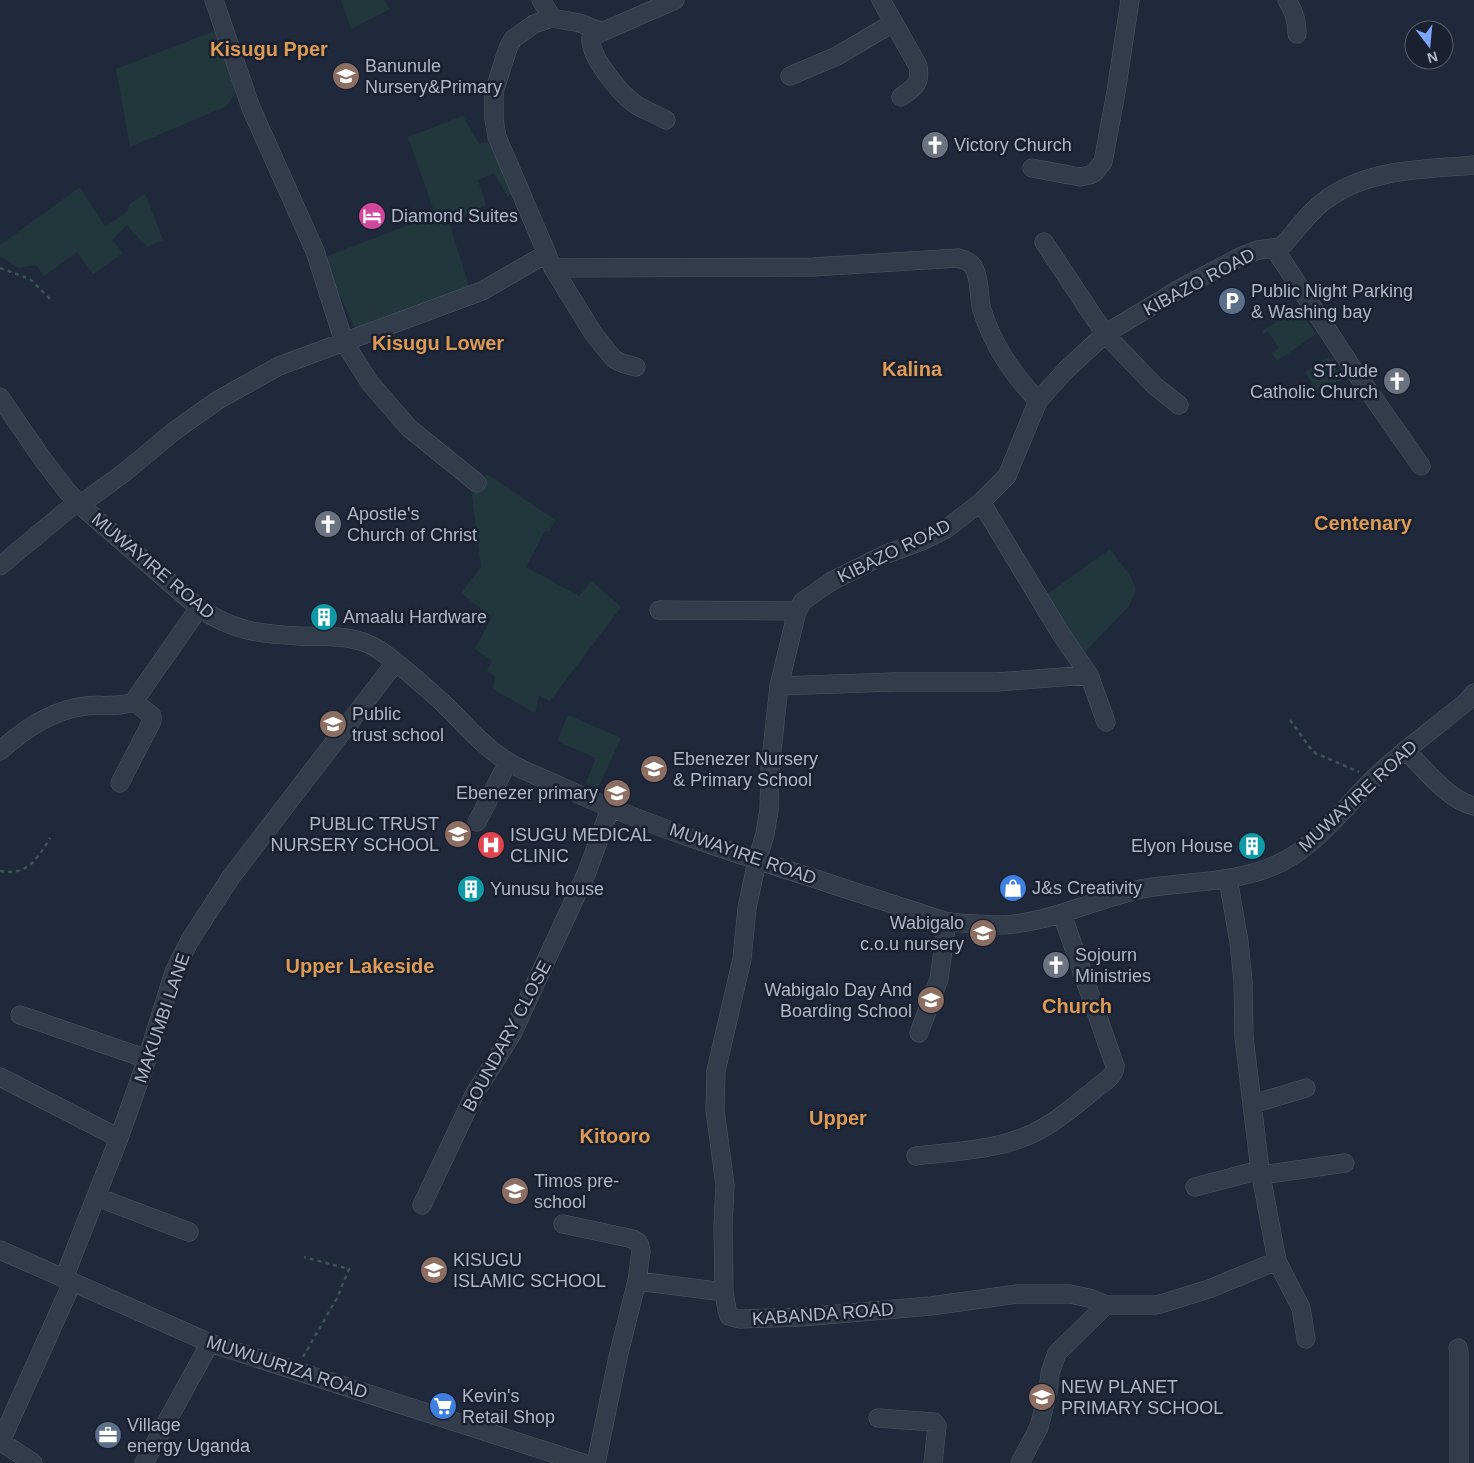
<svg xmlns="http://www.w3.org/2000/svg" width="1474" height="1463" font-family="Arial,sans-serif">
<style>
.green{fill:#22373c}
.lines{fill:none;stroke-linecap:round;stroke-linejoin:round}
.minor-casing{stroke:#4e5666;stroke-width:19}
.path{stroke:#3c5357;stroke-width:2.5;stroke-dasharray:4 4;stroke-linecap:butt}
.minor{stroke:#333c4b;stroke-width:18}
.labels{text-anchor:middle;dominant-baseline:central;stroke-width:5;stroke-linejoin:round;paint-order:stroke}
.poi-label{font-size:18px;fill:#aeb6c8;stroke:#192130;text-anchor:start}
.street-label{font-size:18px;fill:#aeb6c8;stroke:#192130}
.quarter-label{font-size:20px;font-weight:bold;fill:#dd9a54;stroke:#192130}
</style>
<rect width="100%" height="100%" fill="#20293b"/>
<!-- green -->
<path class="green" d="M341,0H384L390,9L351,29Z
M217,30L236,85L234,95L227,106L130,147L116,69Z
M463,116L479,144L488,142L514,192L508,197L494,173L478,180L486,205L449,223L470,289L408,313L355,328L332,279L325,257L409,225L437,220L408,137Z
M80,187L105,227L127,212L129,205L144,194L147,198L163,240L147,247L127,225L112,240L123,253L93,274L77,252L44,276L36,265L18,268L0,256V245Z
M1298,308L1316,334L1277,361L1272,353L1279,348L1268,331L1263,334L1262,331Z
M1329,357L1342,379L1312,397L1306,388L1312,384L1305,372Z
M487,474L555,520L549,532L545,531L526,567L579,596L592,581L621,607L550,701L539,696L535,713L493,689L495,676L487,671L492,661L475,649L492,617L461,593L481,567L471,488Z
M1110,549L1131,577L1136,590L1129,606L1082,655L1045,596Z
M568,715L621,738L598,788L586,783L596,758L557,741Z"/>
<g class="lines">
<!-- minor casing -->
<g class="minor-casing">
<path id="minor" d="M214,0L251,108L315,251L344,342L370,383L409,428L477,483
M541,0L552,18
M881,0L918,66C921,84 915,87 901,97
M1287,0C1294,12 1297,20 1297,34
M602,32L580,23L552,18L534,24L513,39L508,48L494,92V119L497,137L553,268L593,333L604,347L614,359L622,363L636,367
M790,76L837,56L893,23
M666,120C657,115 647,111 638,106C623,97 589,57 591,38L602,32L675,0
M1032,168L1080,177L1090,175L1095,172L1103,162L1116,92L1130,0
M1044,242L1105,334L1155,386L1179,405
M1274,248L1349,363L1421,466
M553,268L813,267L958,258C965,260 971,262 974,268C981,281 978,297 982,310C993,346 1013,374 1038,401
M0,397L41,457L67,491L80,505L199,608C234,631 258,634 299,636C326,637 352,634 376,648C396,660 424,686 442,702C463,722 480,744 505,760C522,771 543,778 562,787C644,824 731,852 816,879C845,889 875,898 904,908C918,912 931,917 945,921C960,924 979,924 994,925C1050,926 1099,895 1153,887C1198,881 1243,882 1284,861C1319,842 1345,807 1373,779C1402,751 1435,728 1466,702L1474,693
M981,502L1061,634L1089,675L1106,722
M80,505L125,472L173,432L218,400L279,366L482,291L546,254
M0,566L77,502
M659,610L797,611
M779,686L893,682H997L1089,675
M1405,750C1425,769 1448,800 1474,806
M0,751C23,730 53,710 85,706C98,704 123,708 134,701L199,608
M120,783L152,721V716L134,701
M477,822L508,762
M1228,879L1239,942L1243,981L1244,1037L1260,1170L1277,1261L1301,1308L1306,1339
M20,1015L147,1059
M919,1033L939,979L947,922
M0,1077L119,1138
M1253,1104L1306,1088
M916,1156C958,1151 1006,1150 1043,1128C1061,1118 1077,1104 1093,1091C1101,1084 1115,1077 1115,1066L1062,914
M1262,1175L1345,1163
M1195,1187L1260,1170
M97,1197L189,1232
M422,1205L475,1093L512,1034L587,872L610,809
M563,1224L633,1239L639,1243L641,1251L637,1281L618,1357L596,1463
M0,1250L210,1343L583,1463
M1277,1261L1209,1289L1157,1305H1106L1089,1298L1070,1294H1017L931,1306L802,1317L739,1319L729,1316L727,1310L724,1292L723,1226L725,1185L715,1110L716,1071L742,959L747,908L757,861L765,834L769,810L770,769L779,686L797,611L803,601L832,581L884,555L922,541L946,529L981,502L1007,476L1038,401L1066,370L1105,334L1183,287L1242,256L1258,250L1280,247L1284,244C1297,230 1308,213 1323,202C1366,168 1422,170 1474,165
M64,1278L119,1138L147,1059L174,972L190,940L231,877L395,663
M637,1281L724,1292
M1458,1348L1459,1353V1463
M878,1418L934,1422L937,1426L933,1463
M0,1441L33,1463
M1,1441L72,1283
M144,1463L210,1343
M1020,1463L1039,1427L1048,1392L1050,1373L1057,1353L1106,1305"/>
</g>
<!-- path -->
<path class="path" d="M0,268L30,279L51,300
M1290,720L1313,752L1359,772
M0,871C28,876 37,859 50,838
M303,1357L337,1298L349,1269L304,1257"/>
<!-- minor -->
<use href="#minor" class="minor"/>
</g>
<!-- icons -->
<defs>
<g id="school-disc" transform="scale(1.4375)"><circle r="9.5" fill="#8d6e63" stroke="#192130"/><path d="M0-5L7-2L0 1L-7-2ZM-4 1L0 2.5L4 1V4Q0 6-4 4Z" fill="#fff"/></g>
<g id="church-disc" transform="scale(1.4375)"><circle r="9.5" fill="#6b7280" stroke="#192130"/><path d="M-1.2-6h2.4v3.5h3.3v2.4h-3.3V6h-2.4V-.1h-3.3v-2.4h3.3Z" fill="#fff"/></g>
<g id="hotel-disc" transform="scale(1.4375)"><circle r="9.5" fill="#d1479c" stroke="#192130"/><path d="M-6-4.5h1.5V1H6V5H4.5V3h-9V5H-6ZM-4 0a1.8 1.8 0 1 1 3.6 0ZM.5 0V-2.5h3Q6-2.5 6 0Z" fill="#fff"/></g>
<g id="parking-disc" transform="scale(1.4375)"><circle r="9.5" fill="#5c6f8a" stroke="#192130"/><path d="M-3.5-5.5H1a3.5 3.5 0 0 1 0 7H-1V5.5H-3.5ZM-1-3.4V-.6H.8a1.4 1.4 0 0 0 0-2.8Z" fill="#fff"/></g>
<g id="building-disc" transform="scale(1.4375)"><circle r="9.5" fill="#0f9aa8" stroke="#192130"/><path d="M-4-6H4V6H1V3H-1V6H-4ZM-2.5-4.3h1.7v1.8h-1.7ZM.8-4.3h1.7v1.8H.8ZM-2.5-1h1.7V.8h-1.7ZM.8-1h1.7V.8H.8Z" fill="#fff"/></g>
<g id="hospital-disc" transform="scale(1.4375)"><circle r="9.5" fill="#e0444e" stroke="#192130"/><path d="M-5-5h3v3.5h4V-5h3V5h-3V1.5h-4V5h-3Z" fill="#fff"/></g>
<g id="shop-disc" transform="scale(1.4375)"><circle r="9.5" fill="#3f7fe0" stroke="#192130"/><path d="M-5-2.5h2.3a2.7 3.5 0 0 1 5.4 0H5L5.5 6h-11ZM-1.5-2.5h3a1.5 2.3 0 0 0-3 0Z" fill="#fff"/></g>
<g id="supermarket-disc" transform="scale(1.4375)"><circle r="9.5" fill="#3f7fe0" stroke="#192130"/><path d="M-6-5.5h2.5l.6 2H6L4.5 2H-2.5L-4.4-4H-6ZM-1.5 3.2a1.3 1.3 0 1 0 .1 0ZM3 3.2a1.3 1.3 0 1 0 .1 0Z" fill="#fff"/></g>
<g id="office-disc" transform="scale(1.4375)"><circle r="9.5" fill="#5c6f8a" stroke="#192130"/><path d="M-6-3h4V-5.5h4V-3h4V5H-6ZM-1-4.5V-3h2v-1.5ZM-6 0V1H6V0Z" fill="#fff"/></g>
</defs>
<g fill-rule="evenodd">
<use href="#school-disc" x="346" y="76"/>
<use href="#church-disc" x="935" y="145"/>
<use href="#hotel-disc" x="372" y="216"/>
<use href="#parking-disc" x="1232" y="301"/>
<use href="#church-disc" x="1397" y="381"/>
<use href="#church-disc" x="328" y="524"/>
<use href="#building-disc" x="324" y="617"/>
<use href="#school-disc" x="333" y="724"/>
<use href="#school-disc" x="654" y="769"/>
<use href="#school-disc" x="617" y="793"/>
<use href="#school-disc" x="458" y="834"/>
<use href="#hospital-disc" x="491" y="845"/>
<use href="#building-disc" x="1252" y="846"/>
<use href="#shop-disc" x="1013" y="888"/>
<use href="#building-disc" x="471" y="889"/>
<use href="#school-disc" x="983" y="933"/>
<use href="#church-disc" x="1056" y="965"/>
<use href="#school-disc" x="931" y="1000"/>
<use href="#school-disc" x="515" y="1191"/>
<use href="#school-disc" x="434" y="1270"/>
<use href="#school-disc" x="1042" y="1397"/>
<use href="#supermarket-disc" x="443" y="1406"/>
<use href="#office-disc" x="108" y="1435"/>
</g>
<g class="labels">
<!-- poi labels -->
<g class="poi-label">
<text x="365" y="66">Banunule<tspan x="365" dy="21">Nursery&amp;Primary</tspan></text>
<text x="954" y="145">Victory Church</text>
<text x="391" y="216">Diamond Suites</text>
<text x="1251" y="291">Public Night Parking<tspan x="1251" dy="21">&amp; Washing bay</tspan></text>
<text x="1378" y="371" text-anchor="end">ST.Jude<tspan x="1378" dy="21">Catholic Church</tspan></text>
<text x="347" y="514">Apostle's<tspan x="347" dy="21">Church of Christ</tspan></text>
<text x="343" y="617">Amaalu Hardware</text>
<text x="352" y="714">Public<tspan x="352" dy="21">trust school</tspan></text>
<text x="673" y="759">Ebenezer Nursery<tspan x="673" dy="21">&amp; Primary School</tspan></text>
<text x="598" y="793" text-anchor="end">Ebenezer primary</text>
<text x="439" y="824" text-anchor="end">PUBLIC TRUST<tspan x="439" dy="21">NURSERY SCHOOL</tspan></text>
<text x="510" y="835">ISUGU MEDICAL<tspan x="510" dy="21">CLINIC</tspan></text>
<text x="1233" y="846" text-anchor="end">Elyon House</text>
<text x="1032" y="888">J&amp;s Creativity</text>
<text x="490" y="889">Yunusu house</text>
<text x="964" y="923" text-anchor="end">Wabigalo<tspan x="964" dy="21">c.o.u nursery</tspan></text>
<text x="1075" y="955">Sojourn<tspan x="1075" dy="21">Ministries</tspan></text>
<text x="912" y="990" text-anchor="end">Wabigalo Day And<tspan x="912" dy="21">Boarding School</tspan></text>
<text x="534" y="1181">Timos pre-<tspan x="534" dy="21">school</tspan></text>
<text x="453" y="1260">KISUGU<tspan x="453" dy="21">ISLAMIC SCHOOL</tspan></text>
<text x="1061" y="1387">NEW PLANET<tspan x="1061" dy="21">PRIMARY SCHOOL</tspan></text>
<text x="462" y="1396">Kevin's<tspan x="462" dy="21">Retail Shop</tspan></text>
<text x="127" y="1425">Village<tspan x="127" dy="21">energy Uganda</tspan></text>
</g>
<!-- street labels -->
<g class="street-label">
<text transform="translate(1199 282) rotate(-28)">KIBAZO ROAD</text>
<text transform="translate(894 551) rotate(-26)">KIBAZO ROAD</text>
<text transform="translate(153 566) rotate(40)">MUWAYIRE ROAD</text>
<text transform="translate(1358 796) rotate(-43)">MUWAYIRE ROAD</text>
<text transform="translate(743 854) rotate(19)">MUWAYIRE ROAD</text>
<text transform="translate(162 1018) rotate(-71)">MAKUMBI LANE</text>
<text transform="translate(507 1036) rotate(-62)">BOUNDARY CLOSE</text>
<text transform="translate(823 1314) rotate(-4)">KABANDA ROAD</text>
<text transform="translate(287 1367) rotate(18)">MUWUURIZA ROAD</text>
</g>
<!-- quarter labels -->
<g class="quarter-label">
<text x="269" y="49">Kisugu Pper</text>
<text x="438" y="343">Kisugu Lower</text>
<text x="912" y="369">Kalina</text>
<text x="1363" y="523">Centenary</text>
<text x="360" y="966">Upper Lakeside</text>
<text x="1077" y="1006">Church</text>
<text x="838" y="1118">Upper</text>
<text x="615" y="1136">Kitooro</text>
</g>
</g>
<!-- north arrow -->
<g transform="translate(1429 45) rotate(164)"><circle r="24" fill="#192130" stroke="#555d6d"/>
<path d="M0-4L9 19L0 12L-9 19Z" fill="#7ca5ff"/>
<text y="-8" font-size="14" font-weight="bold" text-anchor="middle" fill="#aeb6c8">N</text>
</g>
</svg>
